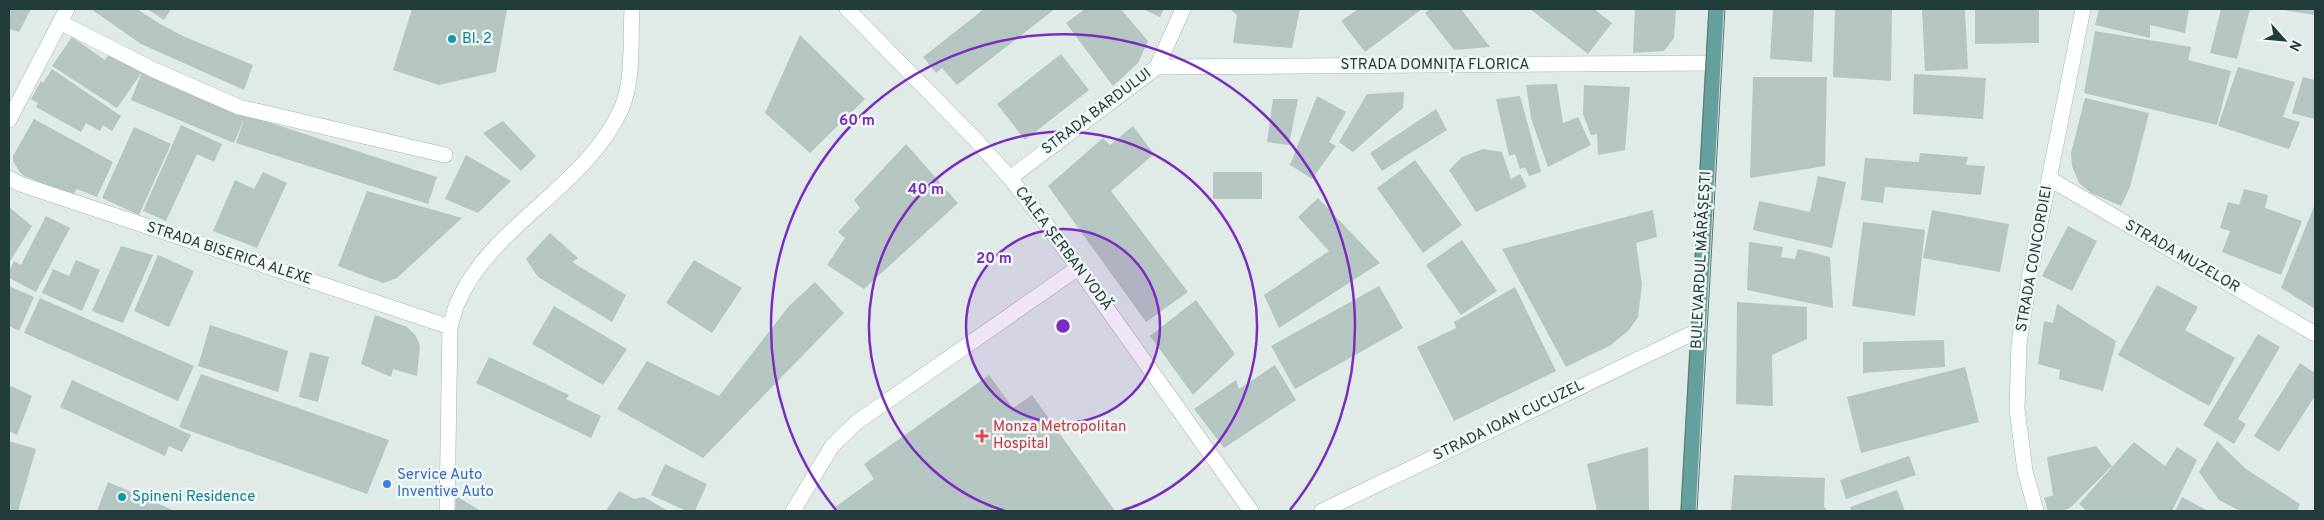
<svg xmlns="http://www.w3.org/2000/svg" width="2324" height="520" font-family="Overpass,sans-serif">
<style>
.building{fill:#b5c5c2}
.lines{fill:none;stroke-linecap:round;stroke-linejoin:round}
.minor-casing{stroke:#a3b3b0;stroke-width:16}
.major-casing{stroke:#c1c8c8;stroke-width:16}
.minor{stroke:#fff;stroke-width:15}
.major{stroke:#64a09e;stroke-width:15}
.tram{stroke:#5b7775;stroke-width:1}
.ring{fill:none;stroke:#7b2cbf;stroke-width:2.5}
.culture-dot{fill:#0f9aa8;stroke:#f0f7f5;stroke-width:2}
.health-dot{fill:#e0444e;stroke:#f0f7f5;stroke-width:2}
.shop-dot{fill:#3f7fe0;stroke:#f0f7f5;stroke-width:2}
.labels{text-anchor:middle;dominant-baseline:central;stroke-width:5;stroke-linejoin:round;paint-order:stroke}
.culture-label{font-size:15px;fill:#0d838f;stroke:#f0f7f5;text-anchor:start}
.street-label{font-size:15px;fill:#213b3a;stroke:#f0f7f5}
.health-label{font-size:15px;fill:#be3a42;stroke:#f0f7f5;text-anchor:start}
.shop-label{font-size:15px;fill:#366cbe;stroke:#f0f7f5;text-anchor:start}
.centre{fill:#7b2cbf;stroke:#f0f7f5;stroke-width:2.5}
.ring-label{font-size:15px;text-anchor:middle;font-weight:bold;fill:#7b2cbf;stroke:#f0f7f5;stroke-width:5;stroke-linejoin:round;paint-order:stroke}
</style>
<rect width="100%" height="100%" fill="#e0ebe8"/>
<!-- building -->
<path class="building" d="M9,9H31L19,32L9,29Z
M91,9H137L160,24L185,37L253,65L244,90L141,44Z
M147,9H171L164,20Z
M412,9H507L496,72L439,85L393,70Z
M984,9H1055L957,85L942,68L936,73L923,57Z
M1085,9H1121L1148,41L1138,63L1113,86L1066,23Z
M1143,9H1164L1160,17Z
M1230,9H1300L1292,48L1233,43L1237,15Z
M1358,9H1422L1365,52L1341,21Z
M1430,9H1461L1490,47L1454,50L1425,13Z
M1530,9H1594L1612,23L1588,54Z
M1635,9H1676L1674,38L1664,51L1633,53Z
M1773,9H1814L1812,62L1770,59Z
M1835,9H1892L1891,81L1833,77Z
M1922,9H1965L1968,69L1925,71Z
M1975,9H2039V43L1975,44Z
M2099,9H2189L2185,33L2150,25V38L2095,25Z
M2221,9H2250L2237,59L2210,53Z
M2283,9H2315V15L2283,10Z
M2095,31L2191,47L2188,60L2231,71L2217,125L2084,93Z
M800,35L865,99L810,153L765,113Z
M72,37L105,60L111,51L142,72L117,108L52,66Z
M1061,54L1089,90L1025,140L997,104Z
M2238,67L2295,82L2283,117L2300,122L2289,149L2218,126Z
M52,69L121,116L112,131L103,125L100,131L86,123L81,132L36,107L38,103L31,99L41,81L43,83Z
M142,72L246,115L437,177L428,204L236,143L244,119L234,143L131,100Z
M1914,74L1986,78L1983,119L1913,114Z
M1753,77H1827L1825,166L1750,178Z
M2303,77L2315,80V119L2292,113Z
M1557,84L1563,123L1578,117L1591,145L1548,167L1531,118L1526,85Z
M1584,85L1630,87L1625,150L1598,155L1597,134L1591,135L1583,114Z
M1404,92L1403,108L1353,152L1339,142L1367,94Z
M1317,96L1346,112L1329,142L1336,146L1312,179L1290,165Z
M1520,96L1541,172L1529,176L1525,167L1520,169L1515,154L1509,156L1496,99Z
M2085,98L2149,113L2130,187L2121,206L2091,193L2079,183L2072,166L2071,153Z
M1273,99H1298L1289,145L1267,142Z
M1436,109L1447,130L1382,171L1370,153Z
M34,119L113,162L97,197L77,189L73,195L24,176L19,171L13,161V156Z
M503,121L536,156L521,171L483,133Z
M181,125L222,144L214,162L197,154L166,221L143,211Z
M1133,126L1154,154L1111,191L1188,292L1146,322L1048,186L1103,138L1110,145Z
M134,127L171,144L139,215L102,198Z
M906,144L958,203L864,289L827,265L845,238L838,232L860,208L854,200Z
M1483,149L1502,152L1511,179L1520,174L1527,187L1476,212L1449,170L1462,157Z
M1920,153L1968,157L1966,165L1985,166L1981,195L1885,187L1883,203L1861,200L1865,158L1919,162Z
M466,155L511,181L478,213L445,199Z
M1415,160L1462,225L1423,253L1377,188Z
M263,172L287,183L257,248L213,231L235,180L254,189Z
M1213,172H1262V199H1213Z
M1818,176L1846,182L1832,248L1753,230L1759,201L1810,212Z
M2244,189L2268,195L2265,208L2302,221L2281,275L2222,252L2230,231L2220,228L2228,202L2239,205Z
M367,191L462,218L397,278L383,283L338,266Z
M1318,198L1380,263L1279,328L1264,295L1329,251L1298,217Z
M2315,204V309L2281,288Z
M9,207L32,226L9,263Z
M1653,210L1657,237L1636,243L1642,285L1638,317L1629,330L1611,345L1566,367L1502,249Z
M1932,210L2009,224L2000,272L1923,258Z
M46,216L70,228L36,292L9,278V271L14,261L21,265Z
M1863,222L1925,230L1915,316L1852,306Z
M2068,226L2097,241L2072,291L2042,276Z
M550,233L578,258L572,262L626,295L612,322L538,277L526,259Z
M1462,240L1497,291L1461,315L1426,265Z
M1749,242L1783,247L1781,257L1795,259L1798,249L1830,257L1833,308L1747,290Z
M121,246L153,255L123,323L92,311Z
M158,255L194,271L169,327L134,311Z
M76,260L100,270L82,311L42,293L53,269L69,276Z
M694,260L742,288L712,333L666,303Z
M815,282L844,313L703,458L617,409L647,361L719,396L789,306Z
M2157,285L2198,307L2185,330L2235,358L2209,406L2118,355Z
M9,286L34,297L19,331L9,326Z
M1379,286L1403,328L1295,389L1271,346Z
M1515,287L1556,371L1454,421L1417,347L1456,328L1454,322Z
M40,298L194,366L178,401L24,333Z
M1196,300L1235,354L1193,395L1150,336Z
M1737,302L1807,307V339L1772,355L1773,406L1736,404Z
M2057,304L2116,341L2103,391L2059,379L2060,370L2038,364L2044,321L2053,323Z
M554,306L627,349L603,385L532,344Z
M375,315L407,327L416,336L420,346L417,376L393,369L391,377L361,364Z
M210,325L288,351L278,392L198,366Z
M2258,334L2280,347L2238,419L2246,424L2234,444L2203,425Z
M1944,340L1945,367L1863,373V342Z
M310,352L329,357L318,402L299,397Z
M489,357L569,395L566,399L601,416L591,438L476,383Z
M2300,363L2315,373V396L2279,452L2254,436Z
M1275,365L1296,400L1224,448L1194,409L1236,380L1239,389Z
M1965,367L1979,422L1861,453L1847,397Z
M201,374L389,440L367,494L179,427Z
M989,375L1013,408L1032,395L1115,511H833L834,508L874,479L864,464Z
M72,380L191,435L182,452L169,446L165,456L60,407Z
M9,385L32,396L17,435L9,431Z
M9,441L36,449L18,511H9Z
M2217,441L2246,469L2300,504L2297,511H2240L2219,500L2199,472Z
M2134,442L2165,466L2177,447L2197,460L2172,511H2087L2079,504Z
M2096,446L2112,466L2070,508L2062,511H2048L2044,498L2053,495L2047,457Z
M1648,447L1649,511H1597L1587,464Z
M1909,456L1916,475L1846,499L1840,480Z
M665,464L707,484L695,511H687L651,495Z
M1734,475L1825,478L1824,507L1828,511H1731Z
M108,482L175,511H97Z
M1897,490L1905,511H1851L1850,507Z
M619,491L634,499L644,497L668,511H606Z
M456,496L481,511H455Z
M2182,497L2206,510V511H2175Z"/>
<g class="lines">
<!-- minor casing -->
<g class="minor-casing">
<path id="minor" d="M847,9L974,138L1010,178L1056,237L1251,511
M60,22L154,70L239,107L445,155
M1157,67L1713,63
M9,120L67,9
M9,178L20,184L450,327
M1010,178L1157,67L1183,9
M2050,179L2315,334
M447,511L450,327C453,319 454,309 458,302C491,225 588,186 622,107C634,78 630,40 632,9
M793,511L832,446L857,422L1078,268
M1322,511L1697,331
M2036,511L2025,471L2017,409L2019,344L2030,274L2083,9"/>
</g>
<!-- major casing -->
<g class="major-casing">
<path id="major" d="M1688,511L1716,9"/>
</g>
<!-- minor -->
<use href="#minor" class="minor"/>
<!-- major -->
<use href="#major" class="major"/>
<!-- tram -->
<path class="tram" d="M1681,511L1709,9
M1697,511L1725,9"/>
</g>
<!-- distance rings -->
<circle cx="1063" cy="326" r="97" fill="#7b2cbf" fill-opacity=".12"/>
<g class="ring">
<circle cx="1063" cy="326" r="97"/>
<path d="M1005 511A194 194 0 1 1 1121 511"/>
<path d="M836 510A292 292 0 1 1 1290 510"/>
</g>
<!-- markers -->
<g class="culture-dot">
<circle cx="452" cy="39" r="5"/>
<circle cx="122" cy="497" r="5"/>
</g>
<path class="health-dot" d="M979.5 428.5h5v5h5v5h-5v5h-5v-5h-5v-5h5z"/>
<circle class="shop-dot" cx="387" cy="484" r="5"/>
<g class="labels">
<!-- culture labels -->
<g class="culture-label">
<text x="462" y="39">Bl. 2</text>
<text x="132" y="497">Spineni Residence</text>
</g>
<!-- street labels -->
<g class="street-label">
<text x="1435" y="65">STRADA DOMNIȚA FLORICA</text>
<text transform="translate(1097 112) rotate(-37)">STRADA BARDULUI</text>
<text transform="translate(1063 249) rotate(53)">CALEA ȘERBAN VODĂ</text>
<text transform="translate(229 254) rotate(18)">STRADA BISERICA ALEXE</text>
<text transform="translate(2182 257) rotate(30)">STRADA MUZELOR</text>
<text transform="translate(2035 259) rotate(-80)">STRADA CONCORDIEI</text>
<text transform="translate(1702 260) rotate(-87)">BULEVARDUL MĂRĂȘEȘTI</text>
<text transform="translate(1509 421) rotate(-26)">STRADA IOAN CUCUZEL</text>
</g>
<!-- health labels -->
<g class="health-label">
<text x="993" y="427">Monza Metropolitan<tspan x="993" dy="17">Hospital</tspan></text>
</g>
<!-- shop labels -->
<g class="shop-label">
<text x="397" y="475">Service Auto<tspan x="397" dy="17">Inventive Auto</tspan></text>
</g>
</g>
<circle cx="1063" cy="326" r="8" class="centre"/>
<g class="ring-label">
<text x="857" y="125">60 m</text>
<text x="926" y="194">40 m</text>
<text x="994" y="263">20 m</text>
</g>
<!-- border -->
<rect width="2324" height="520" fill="none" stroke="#213b3a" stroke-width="20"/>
<!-- north arrow -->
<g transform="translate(2284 40) rotate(117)" stroke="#f0f7f5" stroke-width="4" paint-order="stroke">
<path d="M0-4L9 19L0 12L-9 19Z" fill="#213b3a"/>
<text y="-8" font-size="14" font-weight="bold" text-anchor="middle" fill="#213b3a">N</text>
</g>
</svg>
